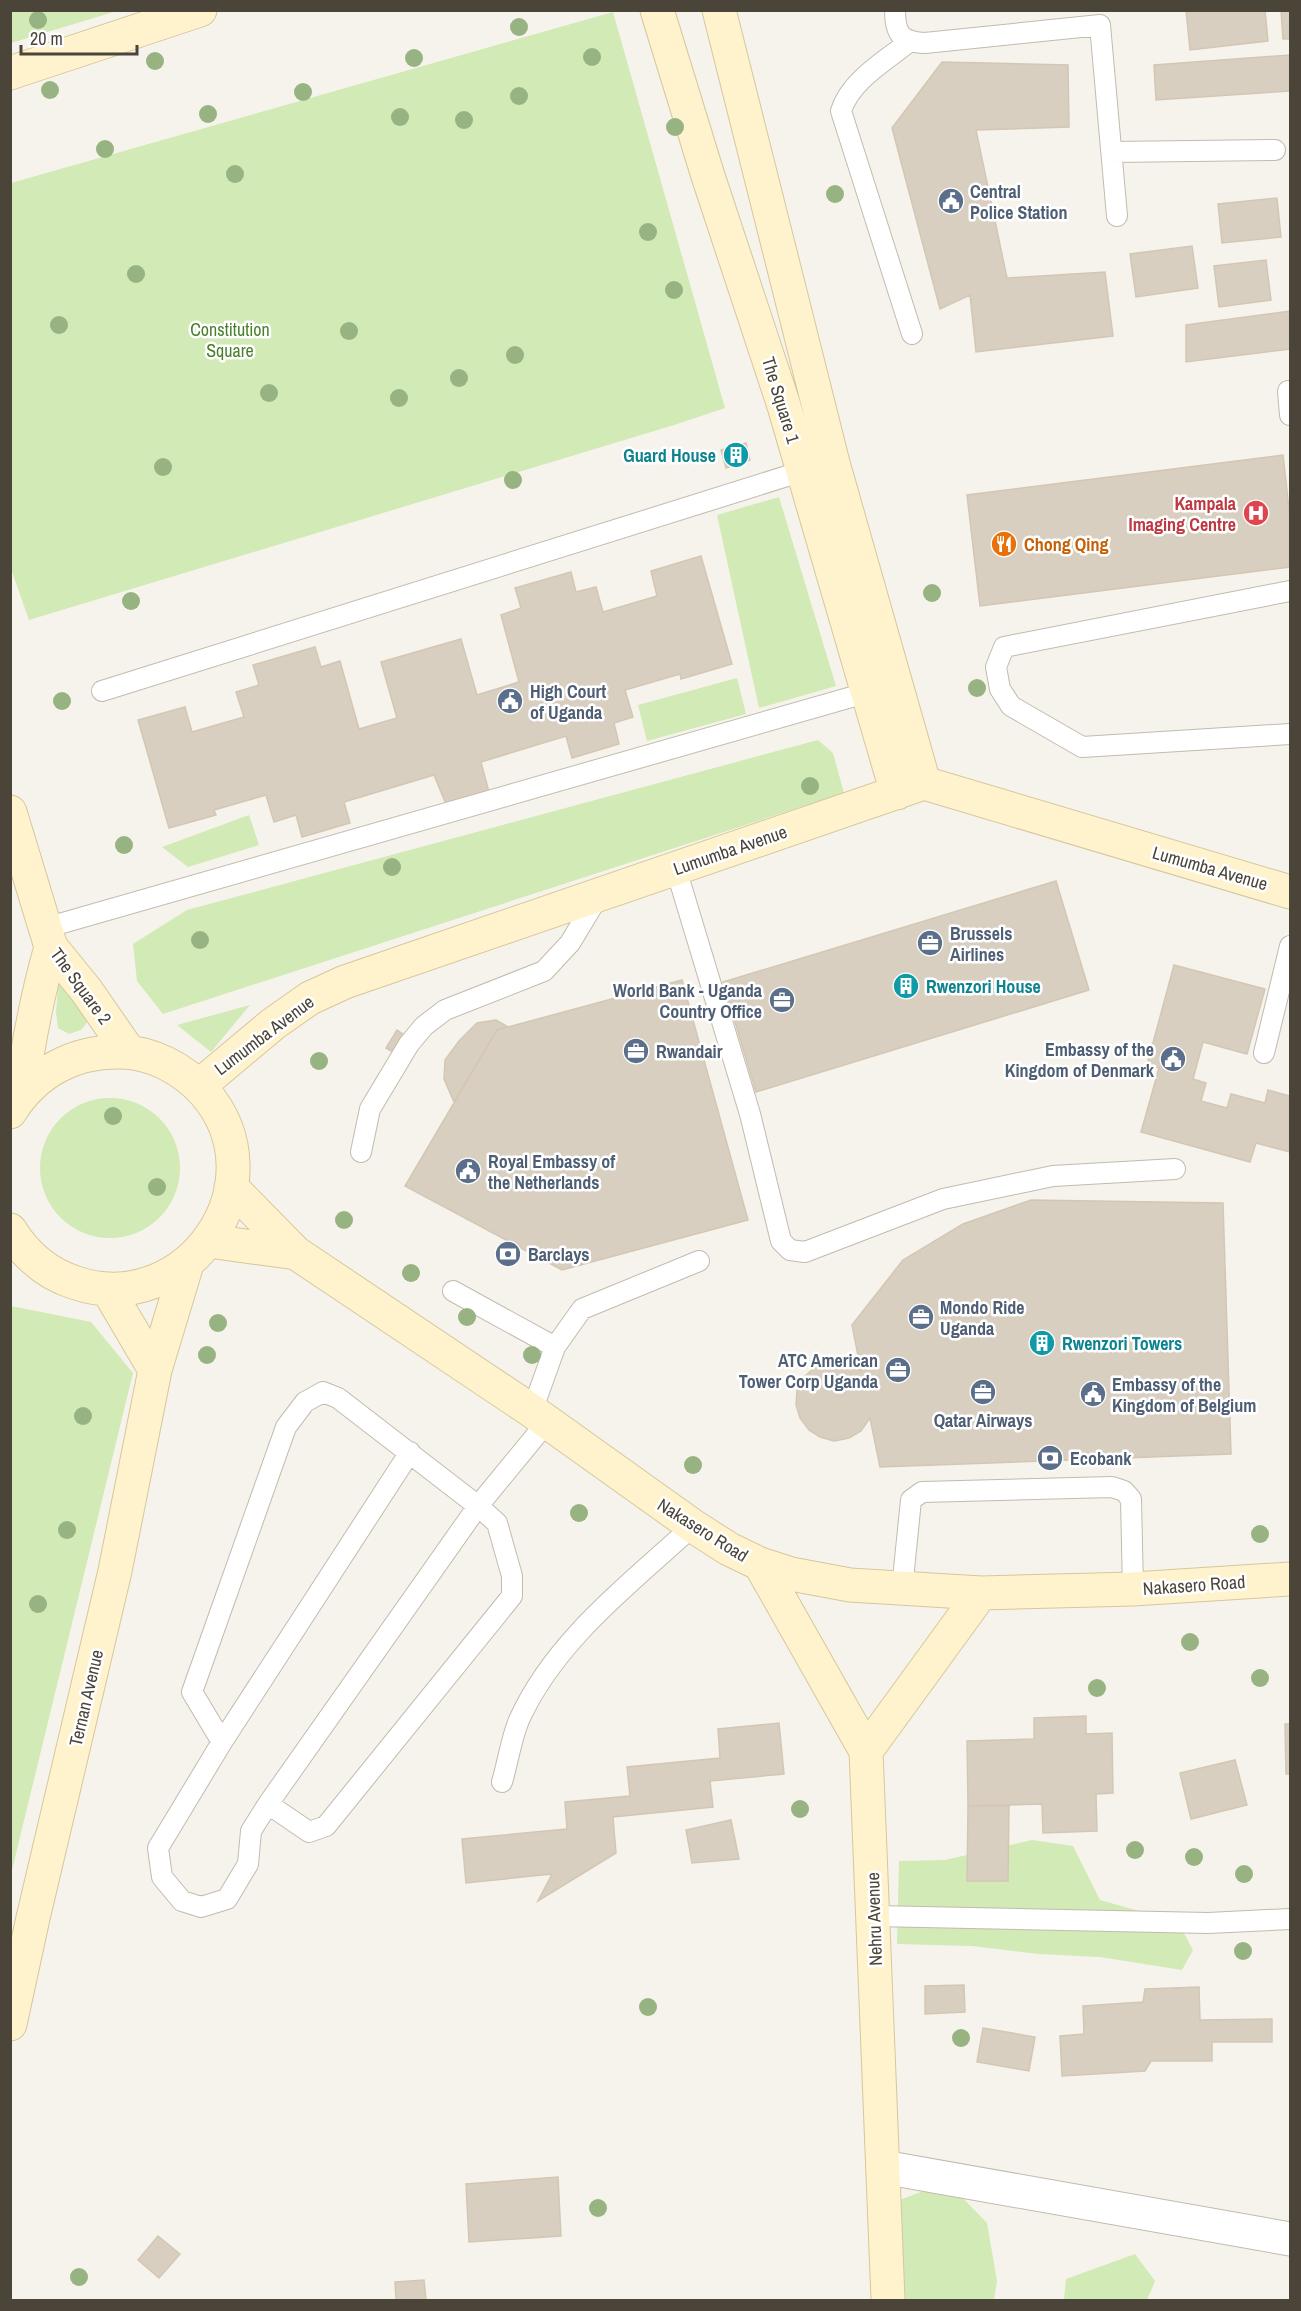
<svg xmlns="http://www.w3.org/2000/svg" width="1301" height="2311" font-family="'Archivo Narrow',sans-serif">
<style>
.green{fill:#d2eab5}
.building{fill:#d8cfc1;stroke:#d3c7b4;stroke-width:1.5}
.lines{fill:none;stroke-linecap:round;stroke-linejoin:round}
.lane-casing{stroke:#c2bbae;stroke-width:22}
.street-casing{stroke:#c2bbae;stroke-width:35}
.secondary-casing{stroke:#d6c79b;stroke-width:35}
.lane{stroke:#fff;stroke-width:20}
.street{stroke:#fff;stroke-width:33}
.secondary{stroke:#fff3cd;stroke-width:33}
.tree{fill:#97b381}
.labels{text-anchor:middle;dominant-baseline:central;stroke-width:5;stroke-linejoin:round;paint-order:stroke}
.service-label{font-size:18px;font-weight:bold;fill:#4e5e75;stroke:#fff;text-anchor:start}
.park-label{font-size:18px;fill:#4a7f2a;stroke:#fff}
.street-label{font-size:18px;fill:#4b4439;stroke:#fff}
.culture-label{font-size:18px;font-weight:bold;fill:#0d838f;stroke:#fff;text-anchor:start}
.health-label{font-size:18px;font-weight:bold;fill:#be3a42;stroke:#fff;text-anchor:end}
.food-label{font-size:18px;font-weight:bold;fill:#c56008;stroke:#fff;text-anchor:start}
</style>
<rect width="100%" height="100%" fill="#f6f3ec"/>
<!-- green -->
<path class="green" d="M11,10H117V11L11,43Z
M613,12L725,408L674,425L29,620L10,566L11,183Z
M779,497L836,686L759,708L717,515Z
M737,678L746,714L647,741L638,705Z
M818,740L833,753L844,793L163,1014L137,981L133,944L187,910Z
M249,815L259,845L188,867L162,847Z
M59,974L89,1020L81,1030L69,1034L58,1028L56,1013Z
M250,1005L211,1052L177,1025Z
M40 1168a70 70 0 1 1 140 0a70 70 0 1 1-140 0Z
M11,1306L91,1322L133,1373L11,1874Z
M1032,1840L1073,1846L1100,1900L1178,1922L1193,1950L1182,1970L1100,1957L1038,1954L972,1946L897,1944L899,1861L945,1860Z
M947,2182L987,2223L997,2281L994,2300H904L897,2201Z
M1135,2254L1155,2281L1147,2300H1064L1066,2279Z"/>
<!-- building -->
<path class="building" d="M1186,10H1265L1268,41L1190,50Z
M1281,10H1290V39H1283Z
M1290,55V91L1156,100L1154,65Z
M942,62L1068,65L1069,127L976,130L1007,278L1105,272L1113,336L976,352L970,295L940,309L892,128Z
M1277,198L1281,237L1222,243L1218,204Z
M1192,246L1198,288L1136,297L1130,254Z
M1266,260L1271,300L1219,307L1214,266Z
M1290,311V349L1186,362V325Z
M746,443L750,460L726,468L721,450Z
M1283,455L1290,518V567L980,606L967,495Z
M701,556L732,664L681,679L680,674L625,690L633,717L614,723L619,744L572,758L566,736L481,762L490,796L448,809L434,775L344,802L350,823L302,837L296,815L274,822L266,795L214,810L216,815L169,828L138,720L185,707L192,732L244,717L236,692L259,685L253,665L315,647L321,667L340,661L359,729L397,718L381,662L461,639L477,695L519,682L501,615L521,608L515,588L571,572L576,592L596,587L603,612L657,596L651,571Z
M1056,881L1089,990L756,1092L723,982Z
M1174,965L1265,989L1247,1054L1203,1042L1193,1079L1206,1083L1201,1101L1227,1108L1231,1094L1265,1103L1268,1090L1290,1096V1152L1256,1143L1250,1162L1141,1132L1159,1068L1147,1065Z
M682,980L748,1220L562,1270L405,1186L497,1030Z
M496,1020L508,1027L497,1030L454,1102L444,1079L445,1060L459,1041L477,1023Z
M397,1030L409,1038L398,1055L386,1048Z
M1031,1200L1223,1203L1231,1454L880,1467L870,1418L861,1431L849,1438L834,1441L820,1437L809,1430L800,1418L796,1405L797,1391L803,1378L814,1368L829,1362L846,1363L861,1371L852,1325L903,1260L963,1224Z
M1086,1716V1734L1112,1733L1113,1793L1096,1794L1097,1831L1043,1833L1042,1804L968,1806L967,1741L1034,1739V1718Z
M779,1723L784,1774L710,1781L713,1807L613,1817L616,1853L538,1901L552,1874L466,1883L462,1839L567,1829L565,1802L630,1796L627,1767L720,1758L718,1729Z
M1285,1724H1290V1774H1286Z
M1235,1760L1247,1805L1191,1819L1180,1773Z
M968,1806H1009L1008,1881H967Z
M731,1820L739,1859L692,1863L686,1830Z
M964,1985L965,2012L925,2014V1986Z
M1199,1987L1200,2020L1272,2019V2042H1212V2061H1151L1145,2071L1062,2076L1060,2036L1084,2034L1083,2006L1143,2002L1145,1989Z
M983,2028L1035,2037L1029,2071L977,2062Z
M558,2177L561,2236L469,2242L466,2184Z
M158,2236L180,2254L159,2278L138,2260Z
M424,2280L426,2300H396L395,2282Z"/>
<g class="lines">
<!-- lane casing -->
<g class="lane-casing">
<path id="lane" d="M895,10C895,34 901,42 925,43L1100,25L1117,216
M909,42C885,61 850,81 841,111L912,334
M1112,152L1275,150
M1288,391L1290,415
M1290,591L1004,647L996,667L1000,689L1011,706L1082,747L1290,734
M102,691L803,471
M676,869L750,1114L781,1241L790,1250L805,1252L943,1199L1053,1176L1175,1169
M45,928L876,690
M1264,1053L1290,946
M361,1152L370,1109L409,1044L424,1026L445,1010L544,971L570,943L599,895
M453,1291L555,1347L532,1411
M555,1347L582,1309L699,1261
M902,1589L911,1500L922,1492L1112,1487L1124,1491L1131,1499L1133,1589
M222,1742L410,1452
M502,1782C508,1762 511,1739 519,1720C555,1640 630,1584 693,1526
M268,1804L309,1832L326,1826L512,1596V1576L497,1523L478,1506L268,1804L251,1831L248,1864L227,1899L201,1907L182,1901L162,1877L158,1848L222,1742L192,1692L286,1427L305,1402L323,1392L338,1398L478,1506L547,1422
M874,1916L1208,1923L1290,1919"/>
</g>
<!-- street casing -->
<g class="street-casing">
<path id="street" d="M883,2167L1290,2239"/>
</g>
<!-- secondary casing -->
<g class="secondary-casing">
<path id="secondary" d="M657,10L708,176L784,406L897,793
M719,10L833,463L924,783
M10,73L200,10
M10,812L51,947L86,990L129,1052
M199,1086L273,1024L310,998L345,982L924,783L1290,892
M21,1095C28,1044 37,996 51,947
M10,1112C35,1072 74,1051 120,1052C152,1052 183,1069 204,1092C283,1182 188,1320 76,1283C47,1274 26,1256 10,1230
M231,1187L296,1253L532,1411L693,1526L729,1549L760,1564L791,1574L850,1585L981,1593L1133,1589L1290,1579
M209,1241L296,1253
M108,1290L155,1370
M760,1564L866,1751L888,2300
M866,1751L981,1593
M10,2024L33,1918L115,1571L155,1370L187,1264"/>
</g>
<!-- lane -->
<use href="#lane" class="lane"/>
<!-- street -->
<use href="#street" class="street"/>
<!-- secondary -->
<use href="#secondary" class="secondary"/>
</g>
<!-- trees -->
<g class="tree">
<circle cx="38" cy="20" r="9"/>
<circle cx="519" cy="27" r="9"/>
<circle cx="592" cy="57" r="9"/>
<circle cx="414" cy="58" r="9"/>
<circle cx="155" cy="61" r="9"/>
<circle cx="50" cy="90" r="9"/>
<circle cx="303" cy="92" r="9"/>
<circle cx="519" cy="96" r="9"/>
<circle cx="208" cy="114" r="9"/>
<circle cx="400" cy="117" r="9"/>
<circle cx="464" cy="120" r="9"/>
<circle cx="675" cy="127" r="9"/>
<circle cx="105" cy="149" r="9"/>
<circle cx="235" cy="174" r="9"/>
<circle cx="835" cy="194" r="9"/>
<circle cx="648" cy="232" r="9"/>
<circle cx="136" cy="274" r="9"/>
<circle cx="674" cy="290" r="9"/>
<circle cx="59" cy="325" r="9"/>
<circle cx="349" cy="331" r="9"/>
<circle cx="515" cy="355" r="9"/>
<circle cx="459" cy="378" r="9"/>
<circle cx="269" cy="393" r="9"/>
<circle cx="399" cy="398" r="9"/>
<circle cx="163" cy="467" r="9"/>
<circle cx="513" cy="480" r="9"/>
<circle cx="932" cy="593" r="9"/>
<circle cx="131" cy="601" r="9"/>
<circle cx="977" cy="688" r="9"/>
<circle cx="62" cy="701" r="9"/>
<circle cx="810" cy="786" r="9"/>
<circle cx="124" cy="845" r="9"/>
<circle cx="392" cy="867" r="9"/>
<circle cx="200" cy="940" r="9"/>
<circle cx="319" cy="1061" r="9"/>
<circle cx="113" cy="1116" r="9"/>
<circle cx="157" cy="1187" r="9"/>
<circle cx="344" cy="1220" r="9"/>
<circle cx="411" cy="1273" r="9"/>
<circle cx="467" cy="1317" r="9"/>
<circle cx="218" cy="1323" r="9"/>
<circle cx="207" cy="1355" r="9"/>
<circle cx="532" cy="1355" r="9"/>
<circle cx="83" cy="1416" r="9"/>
<circle cx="693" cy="1465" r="9"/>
<circle cx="579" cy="1513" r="9"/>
<circle cx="67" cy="1530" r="9"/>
<circle cx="1260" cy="1534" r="9"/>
<circle cx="38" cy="1604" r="9"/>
<circle cx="1190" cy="1642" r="9"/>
<circle cx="1260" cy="1678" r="9"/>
<circle cx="1097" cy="1688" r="9"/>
<circle cx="800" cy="1809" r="9"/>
<circle cx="1135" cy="1850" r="9"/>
<circle cx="1194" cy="1857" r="9"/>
<circle cx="1244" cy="1874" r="9"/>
<circle cx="1243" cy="1951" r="9"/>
<circle cx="648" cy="2007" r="9"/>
<circle cx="961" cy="2038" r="9"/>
<circle cx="598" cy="2208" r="9"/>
<circle cx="79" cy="2277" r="9"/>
</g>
<!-- icons -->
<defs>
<g id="civic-disc" transform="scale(1.35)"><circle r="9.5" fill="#5c6f8a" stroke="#fff"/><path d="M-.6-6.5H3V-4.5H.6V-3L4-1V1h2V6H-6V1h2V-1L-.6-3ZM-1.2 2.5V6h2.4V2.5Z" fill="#fff"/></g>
<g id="building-disc" transform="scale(1.35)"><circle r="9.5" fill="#0f9aa8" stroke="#fff"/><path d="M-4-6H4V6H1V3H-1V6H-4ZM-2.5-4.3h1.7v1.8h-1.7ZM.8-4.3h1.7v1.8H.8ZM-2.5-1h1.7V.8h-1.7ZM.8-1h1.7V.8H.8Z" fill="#fff"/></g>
<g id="hospital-disc" transform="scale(1.35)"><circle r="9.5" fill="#e0444e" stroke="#fff"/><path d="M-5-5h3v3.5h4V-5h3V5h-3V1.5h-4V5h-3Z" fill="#fff"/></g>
<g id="restaurant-disc" transform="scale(1.35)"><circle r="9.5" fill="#e8710a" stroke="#fff"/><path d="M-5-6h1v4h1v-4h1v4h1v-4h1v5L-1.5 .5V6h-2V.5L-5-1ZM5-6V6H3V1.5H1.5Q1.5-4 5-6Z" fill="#fff"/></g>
<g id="office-disc" transform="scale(1.35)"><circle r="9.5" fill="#5c6f8a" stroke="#fff"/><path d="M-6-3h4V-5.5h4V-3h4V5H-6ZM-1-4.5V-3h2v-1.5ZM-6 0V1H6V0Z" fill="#fff"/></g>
<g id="bank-disc" transform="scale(1.35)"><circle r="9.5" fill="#5c6f8a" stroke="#fff"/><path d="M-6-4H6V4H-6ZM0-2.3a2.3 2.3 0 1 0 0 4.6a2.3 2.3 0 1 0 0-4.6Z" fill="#fff"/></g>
</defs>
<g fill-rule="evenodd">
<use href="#civic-disc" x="951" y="201"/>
<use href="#building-disc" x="736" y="455"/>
<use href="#hospital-disc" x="1256" y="513"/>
<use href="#restaurant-disc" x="1004" y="544"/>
<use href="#civic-disc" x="510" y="701"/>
<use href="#office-disc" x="930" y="943"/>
<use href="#building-disc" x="906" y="986"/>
<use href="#office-disc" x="782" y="1000"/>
<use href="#office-disc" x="636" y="1051"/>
<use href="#civic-disc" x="1173" y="1059"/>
<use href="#civic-disc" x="468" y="1171"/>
<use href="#bank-disc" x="508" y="1254"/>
<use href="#office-disc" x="921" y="1317"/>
<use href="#building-disc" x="1042" y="1343"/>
<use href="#office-disc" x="898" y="1370"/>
<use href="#office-disc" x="983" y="1392"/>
<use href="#civic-disc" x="1093" y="1394"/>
<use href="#bank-disc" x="1050" y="1458"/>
</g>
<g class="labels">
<!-- service labels -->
<g class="service-label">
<text x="970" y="191">Central<tspan x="970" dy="21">Police Station</tspan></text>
<text x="530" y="691">High Court<tspan x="530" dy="21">of Uganda</tspan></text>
<text x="950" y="933">Brussels<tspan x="950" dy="21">Airlines</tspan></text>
<text x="762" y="990" text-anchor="end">World Bank - Uganda<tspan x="762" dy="21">Country Office</tspan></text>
<text x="1154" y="1049" text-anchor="end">Embassy of the<tspan x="1154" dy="21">Kingdom of Denmark</tspan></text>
<text x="656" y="1051">Rwandair</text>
<text x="488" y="1161">Royal Embassy of<tspan x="488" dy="21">the Netherlands</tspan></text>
<text x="528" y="1254">Barclays</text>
<text x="940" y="1307">Mondo Ride<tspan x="940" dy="21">Uganda</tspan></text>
<text x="878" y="1360" text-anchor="end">ATC American<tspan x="878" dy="21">Tower Corp Uganda</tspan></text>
<text x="1112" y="1384">Embassy of the<tspan x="1112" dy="21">Kingdom of Belgium</tspan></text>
<text x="983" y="1420" text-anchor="middle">Qatar Airways</text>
<text x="1070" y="1458">Ecobank</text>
</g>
<!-- park labels -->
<g class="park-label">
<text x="230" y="329">Constitution<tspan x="230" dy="21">Square</tspan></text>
</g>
<!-- street labels -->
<g class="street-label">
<text transform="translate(781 400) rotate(73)">The Square 1</text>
<text transform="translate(730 850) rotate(-19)">Lumumba Avenue</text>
<text transform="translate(1210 868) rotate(16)">Lumumba Avenue</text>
<text transform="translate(81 986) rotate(54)">The Square 2</text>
<text transform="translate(264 1035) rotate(-37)">Lumumba Avenue</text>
<text transform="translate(703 1530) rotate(32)">Nakasero Road</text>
<text transform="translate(1194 1585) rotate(-4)">Nakasero Road</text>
<text transform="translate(86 1698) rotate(-77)">Ternan Avenue</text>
<text transform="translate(874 1919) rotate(-92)">Nehru Avenue</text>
</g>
<!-- culture labels -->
<g class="culture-label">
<text x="716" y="455" text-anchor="end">Guard House</text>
<text x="926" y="986">Rwenzori House</text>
<text x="1062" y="1343">Rwenzori Towers</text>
</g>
<!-- health labels -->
<g class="health-label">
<text x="1236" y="503">Kampala<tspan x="1236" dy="21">Imaging Centre</tspan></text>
</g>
<!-- food labels -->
<g class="food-label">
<text x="1024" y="544">Chong Qing</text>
</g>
</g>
<!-- border -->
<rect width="1301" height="2311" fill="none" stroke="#4b4439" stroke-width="24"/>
<!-- scale -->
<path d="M21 45v9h116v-9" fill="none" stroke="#4b4439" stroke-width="3"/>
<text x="30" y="45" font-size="18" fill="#4b4439" stroke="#ffffff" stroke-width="4.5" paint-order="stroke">20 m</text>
</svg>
